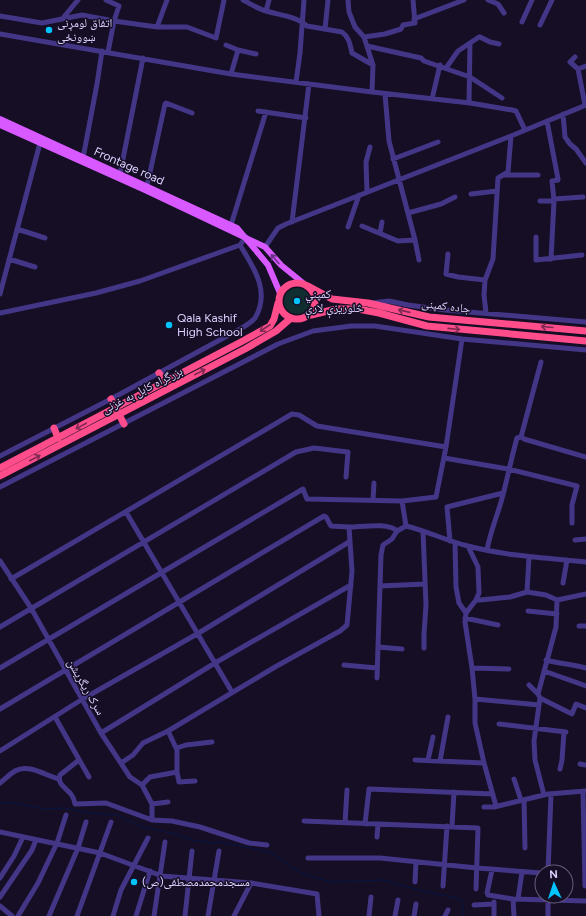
<svg xmlns="http://www.w3.org/2000/svg" width="586" height="916" font-family="Figtree,'Noto Naskh Arabic',sans-serif">
<style>
.green{fill:#102d30}
.lines{fill:none;stroke-linecap:round;stroke-linejoin:round}
.stream{stroke:#071644;stroke-width:1}
.minor{stroke:#443686;stroke-width:5}
.major{stroke:#d759ff;stroke-width:6}
.highway{stroke:#ff4d8b;stroke-width:7}
.oneway{stroke:#6c3087}
.oneway2{stroke:#7e2a53}
.poi-dot{fill:#00c3fd;stroke:#150e25;stroke-width:1.5}
.labels{text-anchor:middle;dominant-baseline:central;stroke-width:3;stroke-linejoin:round;paint-order:stroke}
.poi-label{font-size:12px;fill:#ddd2ff;stroke:#150e25;text-anchor:start}
.street-label{font-size:12px;fill:#ddd2ff;stroke:#150e25}
</style>
<rect width="100%" height="100%" fill="#150e25"/>
<!-- green -->
<path class="green" d="M284 301a13 13 0 1 1 26 0a13 13 0 1 1-26 0Z"/>
<g class="lines">
<!-- stream -->
<path class="stream" d="M0,803H12L45,809L65,808L88,813L117,815L140,826L179,835L193,840L214,843L221,842L270,852L300,873L331,882L383,880L426,892L457,898L462,901L463,916"/>
<!-- minor -->
<path class="minor" d="M106,0L119,6L114,21L108,52
M243,0C251,4 258,9 266,11C279,15 296,16 307,26L342,32C349,37 350,44 352,53L373,65
M348,0L349,12L355,27L364,37L373,65L372,92
M488,0L498,4L504,13
M266,11L269,0
M0,16L42,23L82,15L114,21L157,27L167,0
M63,18L78,0
M414,19L464,0
M522,22L532,0
M540,25L552,0
M157,27H187L216,38L224,0
M325,29L328,0
M0,34L231,74L372,92L470,103L512,110L516,111L525,130
M364,37L385,34L401,29L403,25L415,23L413,0
M226,45L238,50L256,54
M367,46L421,58L424,61L470,77L502,98
M575,57L570,62L578,69L585,105
M446,68L458,51L479,37H480L490,42L499,44
M578,69L586,66
M231,74L238,50
M296,82L300,53L304,0
M385,94L389,141L415,240L419,260
M432,99L440,65
M469,103L470,43
M258,111L306,118
M563,114L565,137L570,144L576,149L586,163
M547,121L558,179V180L552,181L554,201L551,259
M83,158L97,84L102,51
M393,159L438,142
M120,174L143,58
M504,175H538
M147,186L165,104L166,103L192,113
M367,192L366,162L370,147
M471,194L497,191
M554,199L583,197
M540,201H554
M408,213L441,204L455,197
M292,222L309,84
M231,225L266,112
M362,226L398,241L415,240
M348,227L359,195
M17,229L45,238
M380,233L382,222
M536,237V260L582,255
M265,247L278,228L286,224L511,136L586,105
M448,254L446,274L458,277L485,280
M9,259L35,267
M0,294L40,143
M372,303L389,301L408,305L445,310L586,322
M0,313L96,293L140,281L240,245L246,237
M486,313L484,295L485,280L493,259L498,178L508,172L511,136
M541,362L521,437L524,439L586,457
M0,456L111,399L240,329C245,326 252,322 255,318C271,291 253,267 240,245
M444,458L508,469L577,486L572,505V523
M0,487L278,344L313,331L351,326H375L462,339L586,350
M373,500L374,483
M402,501L406,526C427,531 447,541 468,546C506,556 546,558 586,562
M126,512L232,692
M349,527C361,527 389,522 397,531
M423,531L426,605L424,634V648
M575,540L586,539
M450,541L447,507L503,493
M455,543L456,587L459,603L466,613L465,622L472,668L475,699V723L484,763L496,806
M468,546L478,567L479,593L476,600
M487,550C490,533 496,519 501,502C507,481 511,459 517,438L521,437
M0,561L31,608L101,733L130,777L142,785L152,804V820
M11,579L292,414L299,415L317,426L446,447
M563,583L567,560
M380,586L425,584
M527,592L529,557
M528,611L557,614
M466,613L476,600H480L510,597L527,592L546,595L557,600L586,594
M465,618L498,625
M579,626H586
M0,627L296,452L314,448L348,452L346,477
M378,647L402,649
M546,660C560,664 573,664 586,668
M344,665L377,668
M0,668L303,489L307,499L402,501L436,497L446,447L462,339
M472,668L509,669
M544,671L586,686
M377,678L381,555L383,545L392,539L397,531L406,526
M529,685L538,694L540,698L534,741L535,760L544,795
M538,694L556,627L557,600
M540,698L572,714L576,704L586,708
M475,699L539,705
M0,709L324,516L326,517L331,526L349,527L352,571L347,625L340,631L275,667L168,731L143,743L133,755L121,763
M55,717L89,777
M499,724L566,732
M168,731L177,750V772L179,782L195,781
M101,733L215,663L351,585
M177,748L186,745L212,742
M0,751L81,700L197,634L349,542
M79,760L60,775C56,788 73,788 75,804L106,803L152,820L172,821L200,827L249,843L267,845
M415,760L484,763
M428,760L433,737
M440,761L448,717
M580,764L586,765
M560,769L562,760L564,732
M514,779L521,800
M0,783C5,779 10,774 15,771C29,763 46,776 59,779
M142,785L150,777L177,772
M583,791L585,886
M524,800L525,848
M152,804L168,802
M484,807H494L548,794L586,791
M304,821L478,828L476,889
M345,823L347,790
M365,824L369,789L493,794
M452,826L454,792
M0,832L100,853L162,876L251,883L317,894L319,916
M377,837L378,824
M308,858H380L477,868L542,873
M492,870L487,893L488,895L513,899L586,901
M548,872L551,794
M0,878L14,856L23,837
M415,882L416,862
M443,886L447,826
M0,897L32,850L36,840
M548,897V916
M513,899L514,916
M518,899L522,872
M494,902V916
M474,905L494,904
M0,906L12,916
M18,916L38,883L57,843L66,815
M49,916L78,848L86,822
M77,916L111,822
M113,916L121,890L148,838
M136,916L150,871
M154,916L165,842
M185,916L192,851
M208,916L219,851
M234,916L251,883
M369,916L371,897
M395,916L398,900
M414,916L416,904
M445,916L448,910"/>
<!-- major -->
<path class="major" d="M0,119L237,228L268,265L280,293
M0,125L145,190L265,247L281,265L303,283"/>
<!-- highway -->
<path class="highway" d="M279 301a18 18 0 1 1 36 0a18 18 0 1 1-36 0Z
M308,286L332,299L368,303L429,317L586,331
M307,316L336,309H358L379,313L427,326L586,341
M159,373L165,382
M111,399L124,424
M54,428L58,438
M0,468L239,343L270,326L274,319L278,303
M0,476L245,349L276,331L291,318"/>
</g>
<!-- one-way arrows -->
<defs><path id="oneway-shaft" d="M-6 0H5M1.5-3L5.5 0L1.5 3" fill="none" stroke-width="1.6" stroke-linecap="round" stroke-linejoin="round"/></defs>
<use class="oneway" href="#oneway-shaft" transform="translate(275 259) rotate(-131)"/>
<g class="oneway2">
<use href="#oneway-shaft" transform="translate(404 311) rotate(-167)"/>
<use href="#oneway-shaft" transform="translate(547 327) rotate(-175)"/>
<use href="#oneway-shaft" transform="translate(265 328) rotate(147)"/>
<use href="#oneway-shaft" transform="translate(454 329) rotate(6)"/>
<use href="#oneway-shaft" transform="translate(200 372) rotate(-27)"/>
<use href="#oneway-shaft" transform="translate(81 426) rotate(152)"/>
<use href="#oneway-shaft" transform="translate(35 458) rotate(-27)"/>
</g>
<!-- markers -->
<g class="poi-dot">
<circle cx="49" cy="30" r="4"/>
<circle cx="297" cy="301" r="4"/>
<circle cx="169" cy="325" r="4"/>
<circle cx="134" cy="882" r="4"/>
</g>
<g class="labels">
<!-- poi labels -->
<g class="poi-label">
<text x="57" y="23">اتفاق لومړنی<tspan x="57" dy="14">ښوونځی</tspan></text>
<text x="305" y="294">کمپني<tspan x="305" dy="14">څلوريزې لارې</tspan></text>
<text x="177" y="318">Qala Kashif<tspan x="177" dy="14">High School</tspan></text>
<text x="142" y="882">مسجدمحمدمصطفی(ص)</text>
</g>
<!-- street labels -->
<g class="street-label">
<text transform="translate(129 166) rotate(24)">Frontage road</text>
<text transform="translate(446 306) rotate(7)">جاده کمپنی</text>
<text transform="translate(142 390) rotate(-27)">بزرگراه کابل به غزنی</text>
<text transform="translate(86 687) rotate(60)">سرک ریگریشن</text>
</g>
</g>
<!-- north arrow -->
<g transform="translate(554 884) rotate(357)"><circle r="19" fill="#150e25" stroke="#655c7c"/>
<path d="M0-3L7 15L0 10L-7 15Z" fill="#00c3fd"/>
<text y="-6" font-size="11" font-weight="bold" text-anchor="middle" fill="#ddd2ff">N</text>
</g>
</svg>
